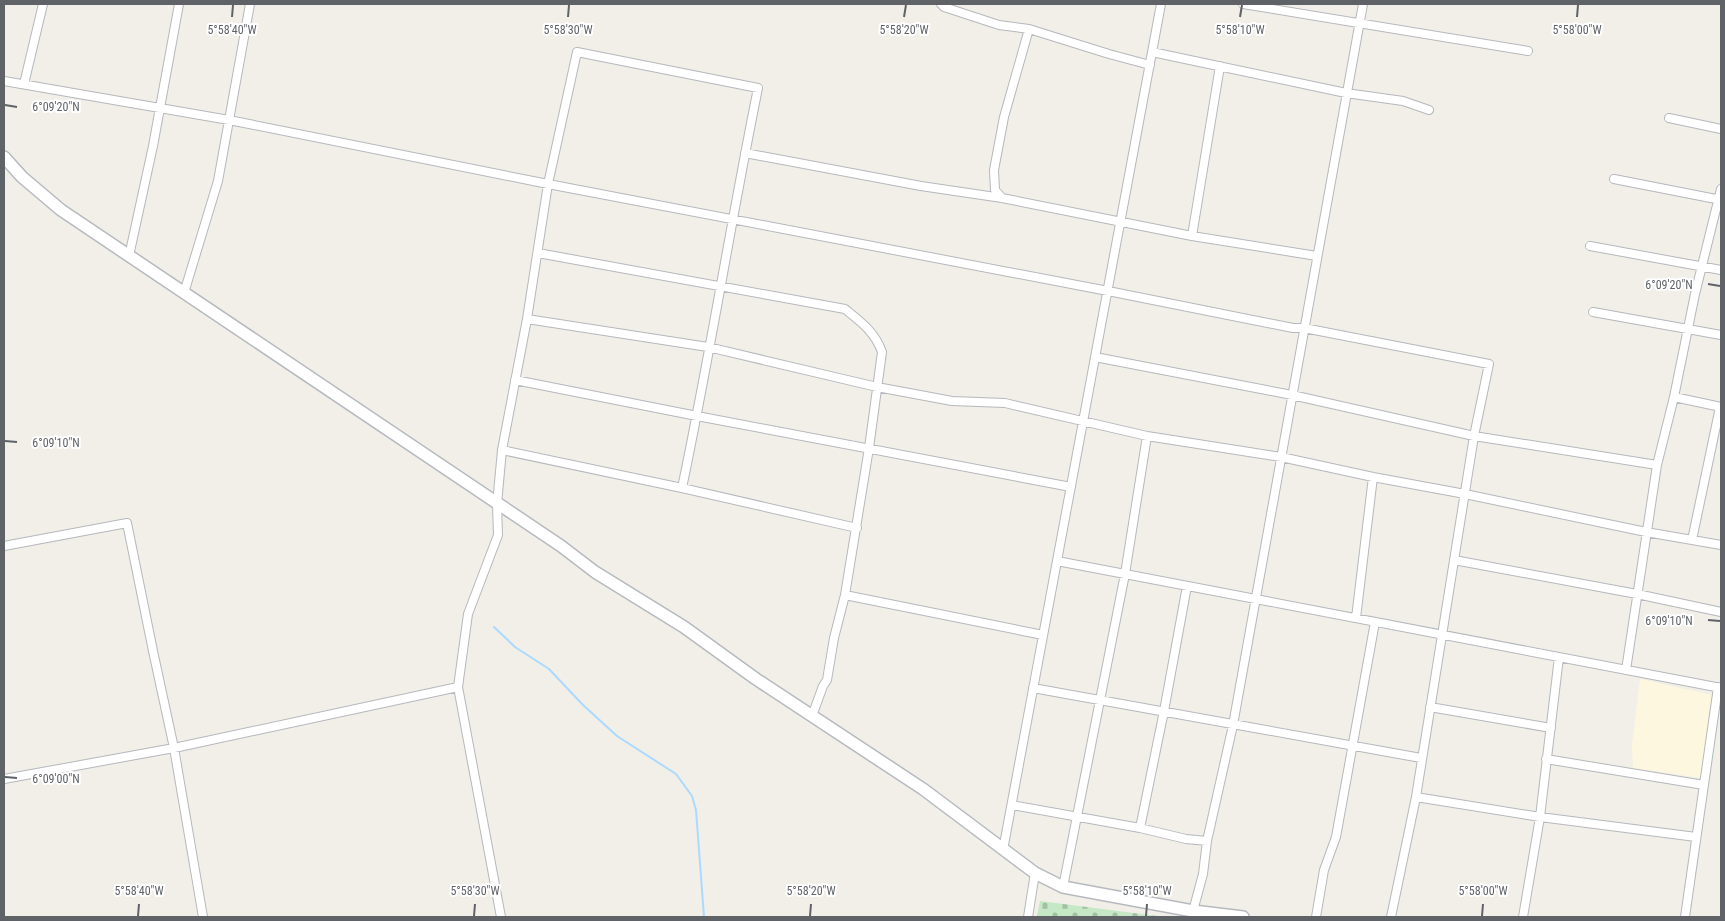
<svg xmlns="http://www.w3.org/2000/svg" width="1725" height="921" font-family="'Roboto Condensed',sans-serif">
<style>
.commercial{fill:#fef7e0}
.cemetery{fill:url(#cemetery-stones)}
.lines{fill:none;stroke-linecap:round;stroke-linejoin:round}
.stream{stroke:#aadaff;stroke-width:2}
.street-casing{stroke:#b5b8bc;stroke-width:10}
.secondary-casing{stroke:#b6babf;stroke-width:14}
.street{stroke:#fff;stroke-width:8}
.secondary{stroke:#fff;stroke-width:11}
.ticks{fill:none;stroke:#5f6368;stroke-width:2}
.ticks-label{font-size:12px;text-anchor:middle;fill:#5f6368;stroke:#fff;stroke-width:4;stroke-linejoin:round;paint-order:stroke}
</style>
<defs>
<pattern id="cemetery-stones" width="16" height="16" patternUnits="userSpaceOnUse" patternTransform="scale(1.25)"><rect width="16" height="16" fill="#c5e8c5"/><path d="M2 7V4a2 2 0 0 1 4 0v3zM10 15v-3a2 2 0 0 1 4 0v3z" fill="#a3c0a4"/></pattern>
</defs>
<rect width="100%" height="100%" fill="#f1efe8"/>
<!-- commercial -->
<path class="commercial" d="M1640,679L1712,695L1701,778L1633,768L1632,745Z"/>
<!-- cemetery -->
<path class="cemetery" d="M1040,901L1165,917H1037Z"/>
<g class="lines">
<!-- stream -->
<path class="stream" d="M494,627L515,647L549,669L583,705L617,736L676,774L692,796L696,810L704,917"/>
<!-- street casing -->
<g class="street-casing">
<path id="street" d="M941,4L944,7L999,25L1029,29L1109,54L1150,65
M1243,4L1528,51
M1152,52L1346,93L1403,101L1429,110
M4,81L229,120L548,184L1108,291L1293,328H1304L1489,364L1474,436L1416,797L1391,917
M24,84L43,4
M1669,118L1721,129
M745,153L921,186L1002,198L1192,236L1317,256
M1614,179L1721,200
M1002,198L995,190L994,170L1004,117L1029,29
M1192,236L1220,66
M1590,246L1721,270
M538,253L845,309C861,322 875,332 882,352L869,448L845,595L834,638L827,680L823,686L812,716
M129,256L153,146L179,4
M184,293L218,181L250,4
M1593,312L1721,335
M527,319L708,347L877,387L952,401L1005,403L1147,436L1281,457L1373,477L1465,494L1646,532L1721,545
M1095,357L1292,395L1474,436L1657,465
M515,380L697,416L1071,487
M1674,397L1721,407
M502,450L682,488L857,528
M1692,540L1720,407
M4,546L127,523L153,651L174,748L203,917
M1454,560L1637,594L1721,612
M1057,561L1721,688
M845,595L1043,635
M1356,618L1373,477
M1626,670L1657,465L1674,397L1695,294L1721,189
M1033,688L1421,758
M1430,707L1551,728
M1546,759L1704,785
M4,779L174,748L458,687
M1416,797L1540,817L1696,837
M1012,805L1140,828L1186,839L1207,841
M1140,828L1164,711L1187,586
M1003,850L1161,4
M1063,887L1125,574L1147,436
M1193,911L1203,874L1207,841L1233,725L1363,4
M501,917L458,687L468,614L498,535L497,504L502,450L527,319L548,184L577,52L758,88C731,221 710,355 682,488
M1028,917L1035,873
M1316,917L1324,870L1336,837L1375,622
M1523,917L1540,817L1559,657
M1685,917L1718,687"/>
</g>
<!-- secondary casing -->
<g class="secondary-casing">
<path id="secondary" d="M4,157L22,177L61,210L561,546L595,572L684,627L756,679L923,789L1035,873L1063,887L1193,911L1243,917"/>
</g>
<!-- street -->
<use href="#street" class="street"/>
<!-- secondary -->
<use href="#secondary" class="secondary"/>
</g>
<!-- ticks -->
<path class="ticks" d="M232,17L233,5M568,17L569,5M904,17L906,5M1240,17L1242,5M1577,17L1578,5M5,105L17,107M1708,284L1720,286M5,441L17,442M1708,620L1720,621M5,777L17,778M138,916L139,904M474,916L475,904M810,916L811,904M1146,916L1147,904M1482,916L1483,904"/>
<g class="ticks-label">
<text x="232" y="34">5°58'40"W</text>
<text x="568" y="34">5°58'30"W</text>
<text x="904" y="34">5°58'20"W</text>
<text x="1240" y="34">5°58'10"W</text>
<text x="1577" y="34">5°58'00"W</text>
<text x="56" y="111">6°09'20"N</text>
<text x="1669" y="289">6°09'20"N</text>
<text x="56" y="447">6°09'10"N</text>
<text x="1669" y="625">6°09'10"N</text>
<text x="56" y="783">6°09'00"N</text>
<text x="139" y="895">5°58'40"W</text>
<text x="475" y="895">5°58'30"W</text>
<text x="811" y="895">5°58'20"W</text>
<text x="1147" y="895">5°58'10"W</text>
<text x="1483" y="895">5°58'00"W</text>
</g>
<!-- border -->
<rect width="1725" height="921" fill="none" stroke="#5f6368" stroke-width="10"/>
</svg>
